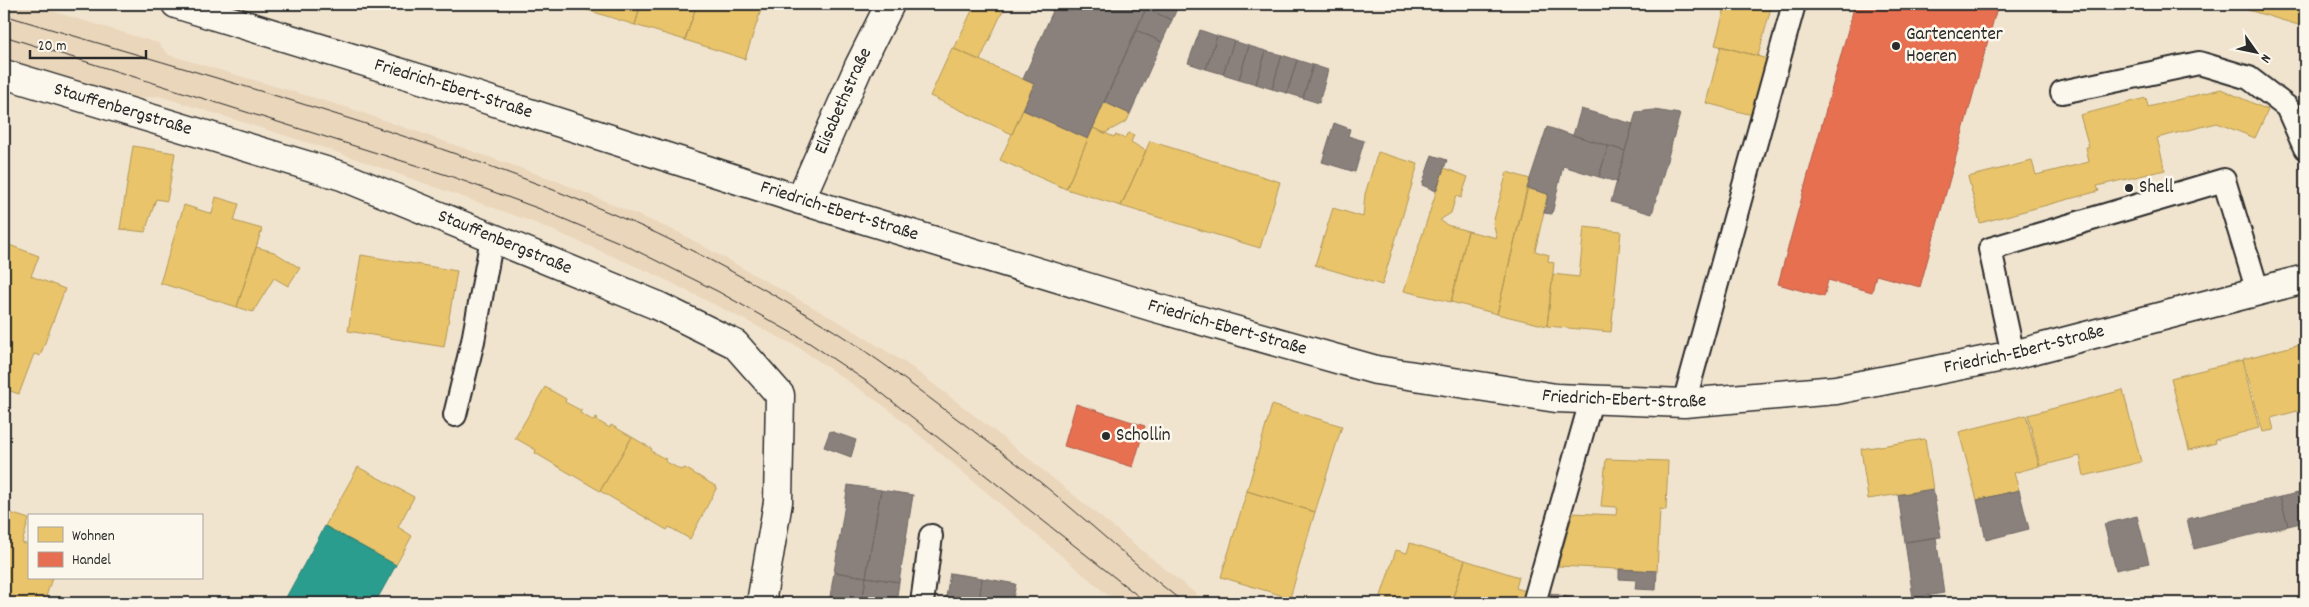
<svg xmlns="http://www.w3.org/2000/svg" width="2309" height="607" font-family="Dekko,sans-serif">
<style>
.built{fill:#ead6bb}
.homes{fill:#e9c46a;stroke:#b09657}
.shops{fill:#e76f51;stroke:#af5b46}
.schools{fill:#2a9d8f;stroke:#2a7b71}
.industry{fill:#8a817c;stroke:#6e6764}
.lines{fill:none;stroke-linecap:round;stroke-linejoin:round}
.lane-casing{stroke:#2b2b2b;stroke-width:26}
.street-casing{stroke:#2b2b2b;stroke-width:31}
.secondary-casing{stroke:#2b2b2b;stroke-width:31}
.lane{stroke:#fbf7ec;stroke-width:22}
.street{stroke:#fbf7ec;stroke-width:28}
.secondary{stroke:#fbf7ec;stroke-width:28}
.tram{stroke:#2b2b2b;stroke-width:1}
.poi-dot{fill:#2b2b2b;stroke:#fbf7ec;stroke-width:2}
.labels{text-anchor:middle;dominant-baseline:central;stroke-width:5;stroke-linejoin:round;paint-order:stroke}
.poi-label{font-size:19px;fill:#2b2b2b;stroke:#fbf7ec;text-anchor:start}
.street-label{font-size:19px;fill:#2b2b2b;stroke:#fbf7ec}
</style>
<rect width="100%" height="100%" fill="#f1e4cf"/>
<filter id="ink" filterUnits="userSpaceOnUse"><feTurbulence type="fractalNoise" baseFrequency=".02" numOctaves="2"/><feDisplacementMap in="SourceGraphic" scale="10" xChannelSelector="R" yChannelSelector="G"/><feConvolveMatrix kernelMatrix="1 2 1 2 8 2 1 2 1" color-interpolation-filters="sRGB"/></filter>
<g filter="url(#ink)">
<!-- built -->
<path class="built" d="M4,4H28L158,43L169,55L349,108L552,179L678,232L848,327L910,366L992,429L1207,603H1117L887,408L798,347L656,275L533,222L328,149L159,96L119,100L4,62Z"/>
<!-- homes -->
<path class="homes" d="M585,4H641L635,25L584,9Z
M641,4H697L685,40L635,25Z
M697,4H742L761,10L745,59L685,40Z
M975,4H1006L980,60L954,49Z
M1726,4H1772L1758,56L1715,45Z
M2239,4H2305V27L2238,7Z
M1721,46L1771,60L1756,116L1706,103Z
M952,48L1034,84L1012,134L930,96Z
M2221,89L2268,110L2255,138L2217,123L2157,138L2165,170L2097,186L2099,191L1980,223L1968,177L2032,161L2036,175L2089,162L2086,147H2089L2080,115L2146,98L2148,107Z
M1104,102L1130,114L1127,121L1105,133L1093,128Z
M1023,110L1088,139L1066,189L1000,160Z
M1093,128L1114,137L1115,135L1124,138L1129,133L1134,135L1131,142L1146,151L1121,206L1066,189Z
M1150,141L1280,182L1260,248L1121,206Z
M133,146L175,153L167,201L156,199L145,232L120,229Z
M1378,152L1418,164L1382,285L1315,265L1333,208L1363,217L1365,194Z
M1444,168L1468,177L1461,198L1456,196L1451,213L1440,220L1447,225L1468,231L1451,302L1404,291Z
M1507,172L1530,179L1497,314L1451,302L1468,231L1497,238L1493,223Z
M1527,188L1548,194L1535,251L1549,255L1548,261L1554,263L1547,326L1497,314Z
M216,197L239,204L234,221L262,229L237,307L160,283L184,205L212,214Z
M1584,227L1621,231L1611,332L1547,326L1553,274L1579,277Z
M4,243L39,256L31,276L65,289L40,356L34,354L19,394L4,389Z
M256,247L274,252L300,268L288,286L274,278L253,312L237,307Z
M361,255L457,271L444,347L348,331Z
M2305,343V409L2271,418L2274,430L2263,432L2243,359Z
M2242,360L2259,428L2215,440L2216,443L2189,450L2171,378Z
M545,387L566,399L565,402L580,410L582,409L580,413L594,421L596,417L598,418L596,420L610,428L611,425L632,437L600,491L535,453L536,450L515,438Z
M2123,390L2141,462L2084,476L2080,456L2040,466L2028,415Z
M1272,405L1342,426L1315,512L1247,491Z
M2026,415L2039,466L2014,473L2019,490L1977,500L1959,432Z
M632,437L652,449L651,451L665,459L667,458L665,461L681,470L685,468L717,487L690,539L669,527L667,530L600,491Z
M1925,439L1933,489L1868,499L1861,449Z
M1606,459L1668,461L1666,510L1660,509L1657,571L1558,566L1573,513L1616,515L1617,507L1601,506Z
M358,467L414,497L398,527L412,536L396,565L325,526Z
M1247,491L1315,512L1290,598L1221,577Z
M4,511L29,519L22,543L29,545V578H52L44,603H4Z
M1410,543L1465,560L1451,603H1391L1392,600L1381,596L1396,550L1407,553Z
M1465,560L1519,577L1516,588L1526,591L1523,603H1451Z"/>
<!-- shops -->
<path class="shops" d="M1855,4H1998L1920,287L1876,275L1872,292L1828,280L1824,297L1778,284Z
M1076,404L1145,426L1133,467L1064,446Z"/>
<!-- schools -->
<path class="schools" d="M325,526L396,565L375,603H283Z"/>
<!-- industry -->
<path class="industry" d="M1036,4H1056L1053,11Z
M1056,4H1148L1088,139L1023,110L1034,84L1023,79Z
M1148,4H1179L1172,20L1146,9Z
M1146,9L1172,20L1162,42L1136,30Z
M1136,30L1162,42L1130,114L1104,102Z
M1200,30L1217,36L1206,69L1188,63Z
M1217,36L1234,41L1223,74L1206,69Z
M1234,41L1249,46L1239,79L1223,74Z
M1249,46L1266,51L1256,84L1239,79Z
M1266,51L1282,55L1272,89L1256,84Z
M1282,55L1297,60L1287,93L1272,89Z
M1297,60L1313,65L1303,98L1287,93Z
M1313,65L1328,70L1319,103L1303,98Z
M1581,109L1633,124L1625,151L1573,135Z
M1654,110L1680,114L1652,214L1611,202L1636,112Z
M1334,123L1350,129L1348,136L1364,141L1355,172L1322,162Z
M1547,127L1608,146L1599,177L1563,166L1552,214L1544,213L1548,194L1527,188Z
M1608,146L1625,151L1617,182L1599,177Z
M1432,155L1447,160L1436,191L1422,185Z
M830,431L856,440L851,457L824,447Z
M848,485L881,490L866,577L834,572Z
M1933,489L1941,537L1905,542L1898,495Z
M881,490L913,495L899,582L866,577Z
M2019,490L2029,529L1986,540L1977,500Z
M2298,493L2305,522L2288,526L2280,497Z
M2280,497L2288,526L2194,549L2187,519Z
M2137,516L2149,563L2116,570L2104,524Z
M1936,537L1944,593L1913,598L1905,542Z
M1619,569L1657,571L1656,590L1635,589L1636,580L1619,579Z
M834,572L866,577L862,603H829Z
M950,573L982,578L979,603H945Z
M866,577L899,582L896,603H862Z
M982,578L1016,584L1012,603H979Z
M1551,593L1579,600L1578,603H1548Z"/>
<g class="lines">
<!-- lane casing -->
<g class="lane-casing">
<path id="lane" d="M2062,92L2199,63L2249,78L2287,107L2305,148
M2013,355L1990,249L2224,180L2258,292
M1684,403L1794,4
M455,415L473,341L492,238
M922,603L931,536
M1534,603L1591,401"/>
</g>
<!-- street casing -->
<g class="street-casing">
<g id="street">
<path id="s1" d="M4,74L342,176L656,305L735,344L780,395L778,502L761,603"/>
<path id="s2" d="M800,200L859,66L890,4"/>
</g>
</g>
<!-- secondary casing -->
<g class="secondary-casing">
<g id="secondary">
<path id="s3" d="M176,4L470,94L829,209L1153,307L1376,370L1556,398L1684,403L1836,390L2013,355L2305,279"/>
</g>
</g>
<!-- lane -->
<use href="#lane" class="lane"/>
<!-- street -->
<use href="#street" class="street"/>
<!-- secondary -->
<use href="#secondary" class="secondary"/>
<!-- tram -->
<path class="tram" d="M4,15C215,79 431,135 634,223C697,251 758,285 818,321C862,347 903,378 944,409C976,433 1009,457 1040,482C1089,522 1134,564 1184,603
M4,36L450,176L540,209L621,243L719,292L808,342L869,383L1147,603"/>
</g>
</g>
<!-- markers -->
<g class="poi-dot">
<circle cx="1896" cy="46" r="5"/>
<circle cx="2129" cy="188" r="5"/>
<circle cx="1106" cy="436" r="5"/>
</g>
<g class="labels">
<!-- poi labels -->
<g class="poi-label">
<text x="1906" y="35">Gartencenter<tspan x="1906" dy="22">Hoeren</tspan></text>
<text x="2139" y="188">Shell</text>
<text x="1116" y="436">Schollin</text>
</g>
<!-- street labels -->
<g class="street-label">
<text stroke="none"><textPath href="#s3" startOffset="290">Friedrich-Ebert-Straße</textPath></text>
<text stroke="none"><textPath href="#s2" startOffset="108">Elisabethstraße</textPath></text>
<text stroke="none"><textPath href="#s1" startOffset="124">Stauffenbergstraße</textPath></text>
<text stroke="none"><textPath href="#s3" startOffset="695">Friedrich-Ebert-Straße</textPath></text>
<text stroke="none"><textPath href="#s1" startOffset="529">Stauffenbergstraße</textPath></text>
<text stroke="none"><textPath href="#s3" startOffset="1100">Friedrich-Ebert-Straße</textPath></text>
<text stroke="none"><textPath href="#s3" startOffset="1910">Friedrich-Ebert-Straße</textPath></text>
<text stroke="none"><textPath href="#s3" startOffset="1505">Friedrich-Ebert-Straße</textPath></text>
</g>
</g>
<!-- margin -->
<rect width="2309" height="607" fill="none" stroke="#fbf7ec" stroke-width="20"/>
<rect x="10" y="10" width="2289" height="587" fill="none" stroke="#2b2b2b" stroke-width="2" filter="url(#ink)"/>
<!-- legend -->
<rect x="28" y="514" width="175" height="65" fill="#fbf7ec" stroke="#a8a59f"/>
<rect x="38" y="527" width="25" height="15" fill="#e9c46a" stroke="#a8a59f"/>
<text x="72" y="540" font-size="15" fill="#2b2b2b">Wohnen</text>
<rect x="38" y="552" width="25" height="15" fill="#e76f51" stroke="#a8a59f"/>
<text x="72" y="564" font-size="15" fill="#2b2b2b">Handel</text>
<!-- north arrow -->
<g transform="translate(2256 52) rotate(123)" stroke="#fbf7ec" stroke-width="4" paint-order="stroke">
<path d="M0-4L9 19L0 12L-9 19Z" fill="#2b2b2b"/>
<text y="-8" font-size="14" font-weight="bold" text-anchor="middle" fill="#2b2b2b">N</text>
</g>
<!-- scale -->
<path d="M30 50v8h116v-8" fill="none" stroke="#2b2b2b" stroke-width="2.5"/>
<text x="38" y="50" font-size="15" fill="#2b2b2b" stroke="#fbf7ec" stroke-width="4" paint-order="stroke">20 m</text>
</svg>
